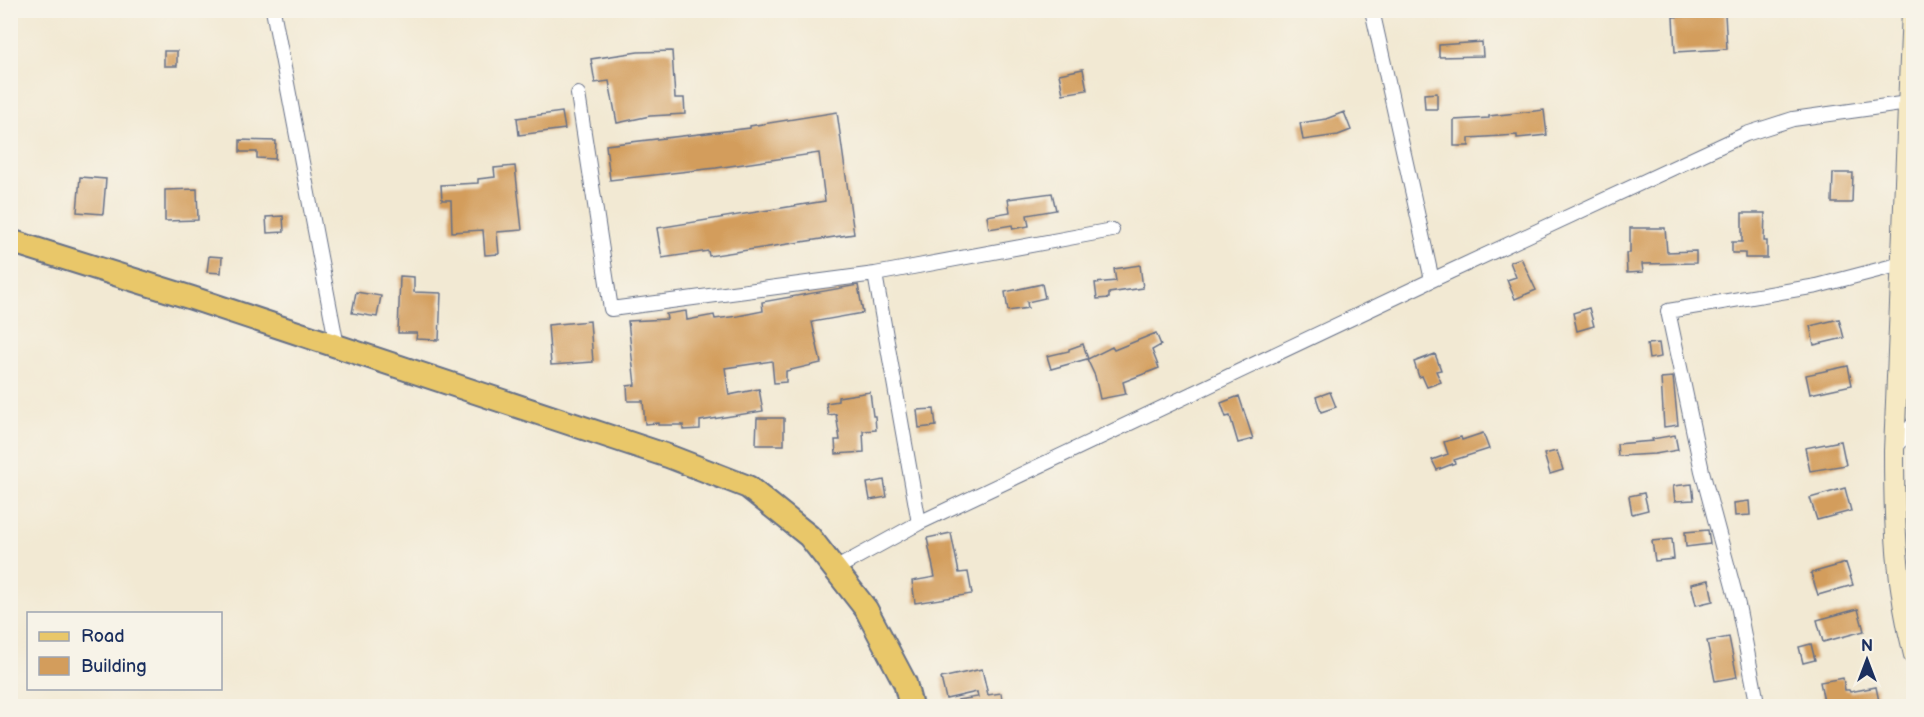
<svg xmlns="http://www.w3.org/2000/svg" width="1924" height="717" font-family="'Balsamiq Sans',sans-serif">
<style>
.building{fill:#d39d5c}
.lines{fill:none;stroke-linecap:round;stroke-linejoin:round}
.street-casing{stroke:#667087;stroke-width:16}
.secondary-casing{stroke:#667087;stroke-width:22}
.primary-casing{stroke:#667087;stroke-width:26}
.street{stroke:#fff;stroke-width:14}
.secondary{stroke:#f6e9c3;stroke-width:20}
.primary{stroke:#e9c769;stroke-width:22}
</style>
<rect width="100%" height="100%" fill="#f7f3e8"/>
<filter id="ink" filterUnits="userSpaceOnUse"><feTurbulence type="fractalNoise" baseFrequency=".0167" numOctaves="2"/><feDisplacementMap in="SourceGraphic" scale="12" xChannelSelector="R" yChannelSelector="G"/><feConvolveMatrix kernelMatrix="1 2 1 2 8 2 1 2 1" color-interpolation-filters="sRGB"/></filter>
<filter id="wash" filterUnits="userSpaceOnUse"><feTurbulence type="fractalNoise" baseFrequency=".008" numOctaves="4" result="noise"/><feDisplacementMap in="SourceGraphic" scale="24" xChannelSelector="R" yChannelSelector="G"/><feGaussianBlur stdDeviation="1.35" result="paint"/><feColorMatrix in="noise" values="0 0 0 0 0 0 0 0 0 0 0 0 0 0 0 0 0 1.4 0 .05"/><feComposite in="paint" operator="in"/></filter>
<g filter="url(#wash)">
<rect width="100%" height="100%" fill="#f2e9d3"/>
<g id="blocks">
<!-- building -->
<path class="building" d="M1725,14L1727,49L1675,52L1673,17Z
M1482,42L1483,56L1439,57V45Z
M164,51H177V66H164Z
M672,51L675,98H684L685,114L650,116L617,123L609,81L595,83L591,59L638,52Z
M1083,69L1087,90L1063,94L1059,74Z
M1437,93V109H1425L1424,94Z
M1544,110L1547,135L1517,138V135L1469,138V146H1454V120L1489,118V116Z
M562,112L565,129L519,135L517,118Z
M837,112L854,234L709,256L708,251L662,258L657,228L825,201L819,153L716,168L610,180L606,145L750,128V126Z
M1344,112L1351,130L1338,135L1303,140L1300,123L1326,119Z
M240,140L276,141L275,159L257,158V152H240Z
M515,166L522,230L497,232L499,254L485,255L483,230L452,232L451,200H442L441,185L478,183V179L495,177L494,168Z
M1833,173H1853L1852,203H1832Z
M80,177L106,179L103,214L77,212Z
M197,189L198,220L165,221V190Z
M1052,193L1056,210L1027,215L1029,226L1013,229L1012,225L989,229L987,216L1010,212L1008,199Z
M1742,213H1765L1764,241H1767V258H1745V253H1732V242H1742Z
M283,216L284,232L267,233L266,217Z
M1630,228H1665L1667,252L1696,251V263L1642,264L1643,272L1627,273L1626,253H1630Z
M209,256L222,257L221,273L207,272Z
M1521,258L1536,290L1515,299L1507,280L1516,277L1510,262Z
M1140,265L1143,288L1109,293V298L1097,299L1095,283L1116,281L1114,269Z
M400,276L414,277V292L441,293L439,340L416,339L417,333H398Z
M1042,284L1045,298L1027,302L1028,308L1008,311L1005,292Z
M858,285L863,313L812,322L821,363L786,371V382L774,383L772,361L725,368L729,395L759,389L763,411L700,421V429L683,430V425H658V423L645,424L643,401H628L627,386L635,385L628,321L667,319L666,314L686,311L687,320L714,315L715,319L738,316L763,311L762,302Z
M356,292L381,296L377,317L352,313Z
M1589,308L1594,326L1577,331L1573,313Z
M1839,319L1844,338L1814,345L1810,326Z
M590,321L593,362L551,365L548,325Z
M1156,333L1161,345L1152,350L1159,368L1123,382L1126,394L1100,399L1095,376L1087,359L1051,369L1047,356L1069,351V349L1083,344L1088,359L1112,347L1114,350Z
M1659,343L1661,357L1649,359L1647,344Z
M1435,354L1441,370L1436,371L1441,382L1427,387L1422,376L1419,377L1414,362Z
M1848,366L1852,385L1810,394L1806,375Z
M1673,377L1678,425L1664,427L1661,378Z
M870,392L873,416H875L876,430L863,431L864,452L836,454L835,440H840L836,414L828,415L826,403L838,401V397Z
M1330,392L1336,407L1321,412L1316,397Z
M1239,396L1253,439L1238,443L1230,416L1226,417L1221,403Z
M934,409L936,426L919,428L917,410Z
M757,418H784V445H756Z
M1483,433L1489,449L1454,460L1455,463L1437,470L1432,460L1448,454L1444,442L1461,437L1462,440Z
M1675,435L1678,450L1655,454L1618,456L1617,444L1653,441L1652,439Z
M1841,441L1846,465L1810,471L1805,448Z
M1557,451L1563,470L1550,474L1544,454Z
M884,480L887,497L870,500L867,483Z
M1692,484L1694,500L1675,501L1673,486Z
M1845,488L1851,511L1817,520L1810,498Z
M1644,493L1648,510L1632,514L1629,496Z
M1749,501L1750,515L1735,516L1734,503Z
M1708,530L1710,544L1686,547L1685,532Z
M951,533L959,573L968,572L972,594L915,603L912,581L935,577L927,538Z
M1672,539L1674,559L1655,561L1652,541Z
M1846,563L1853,585L1818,595L1811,573Z
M1709,580L1713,601L1696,605L1691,584Z
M1858,609L1864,631L1823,642L1817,620Z
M1729,637L1737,677L1715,681L1707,641Z
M1811,644L1815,660L1803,663L1799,647Z
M982,669L988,695L1001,693L1003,706H959L958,700L978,697L977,692L946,699L941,678Z
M1843,678L1845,690H1849L1850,692L1876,687L1880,706H1825L1820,682Z"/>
</g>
</g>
<g filter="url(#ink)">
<use href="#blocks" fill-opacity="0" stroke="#667087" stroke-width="1.5"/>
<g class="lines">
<!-- street casing -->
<g class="street-casing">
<path id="street" d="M273,10L337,346
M1372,10L1432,280
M578,94L611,309L875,274
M1895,449L1914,423
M919,523L875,274L1112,230
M835,569L919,523L1432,280L1746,134L1793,119L1908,103
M1756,697L1738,605L1702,471L1668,311L1817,286L1901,264"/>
</g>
<!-- secondary casing -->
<g class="secondary-casing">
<path id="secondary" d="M1912,10L1894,451C1894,522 1896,586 1914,655"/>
</g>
<!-- primary casing -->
<g class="primary-casing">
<path id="primary" d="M10,241L192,298L668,456L748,487L809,536L866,609L905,683L911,706"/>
</g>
<!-- street -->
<use href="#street" class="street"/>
<!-- secondary -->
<use href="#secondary" class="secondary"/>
<!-- primary -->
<use href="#primary" class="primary"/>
</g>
</g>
<!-- margin -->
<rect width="1924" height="717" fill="none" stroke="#f7f3e8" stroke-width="36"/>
<!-- legend -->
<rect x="27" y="612" width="195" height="78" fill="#f7f3e8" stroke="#9fa5b1" stroke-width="1.5"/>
<rect x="39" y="632" width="30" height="9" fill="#e9c769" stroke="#9fa5b1" stroke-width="1.5"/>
<text x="81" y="642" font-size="18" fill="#1b2f5e">Road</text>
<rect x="39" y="657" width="30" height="18" fill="#d39d5c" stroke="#9fa5b1" stroke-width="1.5"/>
<text x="81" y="672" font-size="18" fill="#1b2f5e">Building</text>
<!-- north arrow -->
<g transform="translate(1867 660)" stroke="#f7f3e8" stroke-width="4.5" paint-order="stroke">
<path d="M0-4.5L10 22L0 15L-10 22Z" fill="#1b2f5e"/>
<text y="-9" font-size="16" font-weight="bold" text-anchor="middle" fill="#1b2f5e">N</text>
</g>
</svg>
